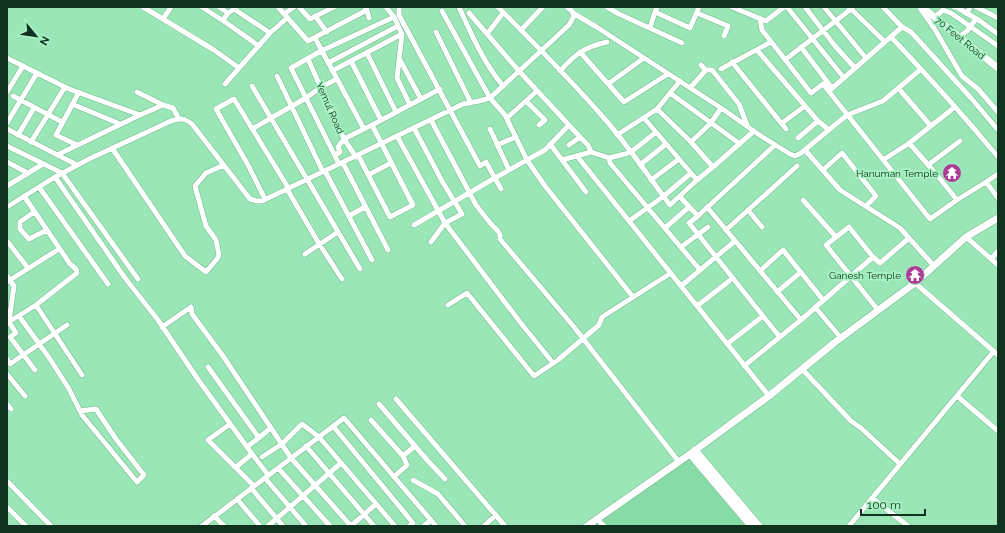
<svg xmlns="http://www.w3.org/2000/svg" width="1005" height="533" font-family="Raleway,sans-serif">
<style>
.built{fill:#87dba7}
.lines{fill:none;stroke-linecap:round;stroke-linejoin:round}
.street-casing{stroke:#6fb98b;stroke-width:6}
.secondary-casing{stroke:#6fb98b;stroke-width:8}
.street{stroke:#fff;stroke-width:5}
.secondary{stroke:#fff;stroke-width:7}
.labels{text-anchor:middle;dominant-baseline:central;stroke-width:3.5;stroke-linejoin:round;paint-order:stroke}
.street-label{font-size:10px;fill:#123220;stroke:#a7f3c3}
.poi-label{font-size:10px;fill:#123220;stroke:#a7f3c3;text-anchor:end}
</style>
<rect width="100%" height="100%" fill="#9be6b6"/>
<!-- built -->
<path class="built" d="M692,452L757,526H587Z"/>
<g class="lines">
<!-- street casing -->
<g class="street-casing">
<path id="street" d="M143,7L214,50L239,68
M202,7L228,24L259,46
M219,7L228,13
M278,7L308,41L367,10
M299,7L310,19L334,7
M365,7L367,10L369,18
M386,7L394,17L402,34L397,78L410,105
M399,7V15L480,166L486,162L501,189
M459,7C471,34 484,63 503,86
M498,7C534,43 570,79 603,117C628,145 648,176 670,205L697,180L713,167L754,131
M607,7L619,14L682,43
M657,7L655,12L690,28L699,7
M732,7L766,21L784,7
M787,7L844,78
M805,7L835,46L855,68
M824,7L866,58
M849,7L885,42
M954,7L958,8L980,21L998,34
M976,7L998,18
M920,8L934,28L962,76L978,89L998,112
M442,11L490,98L505,115L527,160L545,186L633,297
M469,13L519,71L580,137L569,145
M573,13L595,26L721,108L761,136L790,154L795,156L801,153L847,115L883,101L921,69
M697,13L728,26L724,36
M284,14L294,7
M967,14L970,7
M315,16L327,32
M935,17L943,10L951,13L998,46
M163,19L171,7
M760,19L762,30L811,93L823,84L930,219L957,200L937,175L909,143
M223,20L228,13L236,8
M902,27L911,32L971,98L998,130
M650,28L655,12
M521,30L543,7
M436,32L471,103
M270,33L287,18
M487,34L503,13
M891,37C928,76 964,116 998,157
M959,37L967,31L976,19
M315,38L364,129L372,125L413,205L390,217L358,155
M801,47L832,88
M757,50L818,121L798,138
M580,52L624,102L668,74
M367,53L396,112
M7,58L69,89L140,115L163,105L173,108L179,119
M308,59L344,139L356,157
M786,59L846,13L853,7
M400,60L421,99
M351,61L381,120
M732,62L786,129
M328,63L398,26
M721,69L771,42
M706,70H712L739,104L747,125
M332,71L402,34
M560,71C575,54 585,47 607,42
M277,76L323,172
M225,84L270,33L234,9
M608,84L644,58
M252,86L360,269
M690,88L706,70L701,65
M899,89L931,126
M829,91L902,27L883,7
M7,92L23,66
M137,92L163,105
M670,93L740,144
M13,96L62,122
M526,101L545,120L539,125
M72,104L120,124
M657,109L691,142L711,123L721,108
M507,118L537,91
M644,118L697,180
M431,120L476,205L491,224L498,231L500,235V239L574,327L679,462
M818,121L829,130
M7,123L37,73
M782,123L805,106
M372,125L440,89
M414,128L442,181L462,214L445,223L431,242
M7,129L77,165
M252,129L306,98L321,87L337,79
M490,129L509,170
M18,135L34,108
M617,135L657,109L680,81
M397,136L445,223L520,322L553,363
M580,137L588,145L591,152
M31,142L65,87
M691,142L713,167
M550,144L586,192
M77,145L56,135L79,92
M497,145L516,137
M7,146L62,173L138,279
M112,148L185,256L206,272L217,259L219,255L216,240L206,226L195,186L206,173L224,165
M805,150L840,190L900,228L934,266
M57,155L140,115
M335,155L340,152L338,147L344,139L364,129
M577,156L769,396
M609,158L610,163L700,270
M562,160L591,152L609,158L625,154L631,152L655,133
M883,160L908,144L955,107
M7,162L28,173
M343,163L388,250
M339,164L291,68L321,51L394,17
M640,165L666,144
M928,165L960,141
M823,170L842,153L876,196L866,206
M325,171L372,260
M998,174L986,182L998,198
M368,175L391,163
M55,177L125,278L158,320L197,378L247,447
M651,180L679,159
M7,186L43,164
M39,187L108,284
M287,189L318,242L342,279
M680,197L698,216L775,145
M265,199L248,165L216,109L234,99L289,189
M803,200L836,237
M957,200L986,182
M7,207L55,177L89,159L171,121C181,118 184,118 192,124L250,199L257,201H262L339,164L463,104L479,101L490,98L569,25L574,16L572,11L567,7
M707,207L801,320
M748,210L762,227
M34,212L20,222V229L29,239L47,230
M349,216L365,207
M698,216L689,223L779,336
M629,221L664,196L691,173
M414,225L495,178L545,150L569,125
M665,228L689,207
M726,230L797,166
M966,237L998,265
M7,241L28,268
M681,247L708,227
M305,254L338,232
M873,257L849,227L826,245L878,310
M991,259L998,251
M760,271L783,250L823,300
M7,276L14,286L9,322L16,333L10,337L35,370
M7,282L59,249
M915,283L998,355
M681,286L735,241
M777,292L801,272
M36,305L82,375
M448,305L467,293L534,376L558,360L599,325L602,317L671,273
M697,306L733,278
M815,307L841,338
M19,316L50,359L69,389L82,415L137,482L144,475L116,439L96,409L80,411
M7,323L36,305L77,273L76,269L70,264L24,196
M162,327L191,307L192,314L223,356L291,458L351,526L376,504
M727,344L763,316
M7,359L10,364L67,325
M744,366L801,320L873,257L880,263L909,238
M208,367L259,438
M802,369L851,421L861,428L900,464
M7,374L25,396
M957,396L998,431
M396,399L505,526
M7,404L11,409
M379,404L428,461L445,479
M371,420L403,456L407,465L394,477
M230,424L208,440L254,486
M333,426L413,523L409,526
M306,446L374,526
M403,456L415,446
M262,457L282,444L302,424L319,437L395,526
M236,467L252,454
M278,468L330,526
M268,475L247,447L271,428
M265,478L306,526
M413,480L438,494L465,526
M7,481L51,526
M251,488L283,526
M872,498L908,526
M237,499L260,526
M7,507L26,526
M214,516L224,526
M597,519L604,526
M202,526L344,418L436,526
M268,526L341,463
M424,526L431,520
M484,526L496,515
M849,526L994,351"/>
</g>
<!-- secondary casing -->
<g class="secondary-casing">
<path id="secondary" d="M922,7L998,68
M695,450L759,526
M690,454L751,526
M587,526L690,454L769,396L834,343L915,283L966,237L998,218"/>
</g>
<!-- street -->
<use href="#street" class="street"/>
<!-- secondary -->
<use href="#secondary" class="secondary"/>
</g>
<!-- icons -->
<defs>
<g id="temple-disc" transform="scale(1)"><circle r="9.5" fill="#ad3c98" stroke="#a7f3c3"/><path d="M0-6L5-2H3V0L6.5 2.5H4V6H1.5V3h-3V6H-4V2.5H-6.5L-3 0V-2H-5Z" fill="#fff"/></g>
</defs>
<g fill-rule="evenodd">
<use href="#temple-disc" x="952" y="173"/>
<use href="#temple-disc" x="915" y="275"/>
</g>
<g class="labels">
<!-- street labels -->
<g class="street-label">
<text transform="translate(960 38) rotate(39)">70 Feet Road</text>
<text transform="translate(330 108) rotate(66)">Yemul Road</text>
</g>
<!-- poi labels -->
<g class="poi-label">
<text x="938" y="173">Hanuman Temple</text>
<text x="901" y="275">Ganesh Temple</text>
</g>
</g>
<!-- border -->
<rect width="1005" height="533" fill="none" stroke="#123220" stroke-width="16"/>
<!-- north arrow -->
<g transform="translate(36 36) rotate(119)" stroke="#a7f3c3" stroke-width="3" paint-order="stroke">
<path d="M0-3L7 15L0 10L-7 15Z" fill="#123220"/>
<text y="-6" font-size="11" font-weight="bold" text-anchor="middle" fill="#123220">N</text>
</g>
<!-- scale -->
<path d="M861 509v6h64v-6" fill="none" stroke="#123220" stroke-width="2"/>
<text x="867" y="509" font-size="12" fill="#123220" stroke="#a7f3c3" stroke-width="3" paint-order="stroke">100 m</text>
</svg>
